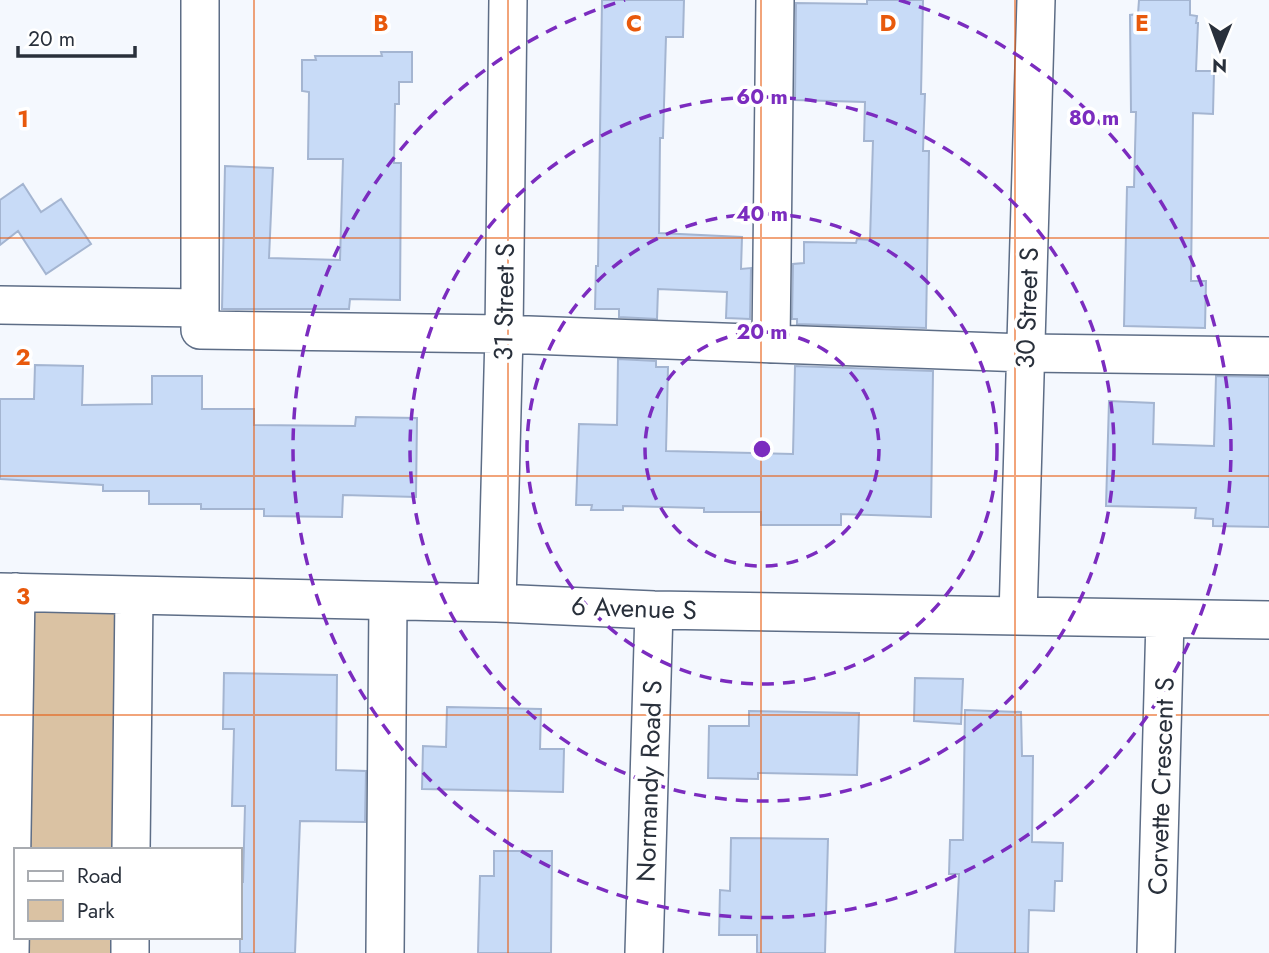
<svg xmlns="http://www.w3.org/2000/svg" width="1269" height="953" font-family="Jost,sans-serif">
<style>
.green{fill:#dac2a3}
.building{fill:#c8dbf7;stroke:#a4b5d1;stroke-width:2}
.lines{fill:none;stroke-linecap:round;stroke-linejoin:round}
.minor-casing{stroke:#5d6d86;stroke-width:40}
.minor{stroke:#fff;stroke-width:37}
.grid{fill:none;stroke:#e8590c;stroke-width:2;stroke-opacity:0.55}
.ring{fill:none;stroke:#7b2cbf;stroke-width:3.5;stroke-dasharray:12 9}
.labels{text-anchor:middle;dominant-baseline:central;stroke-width:7;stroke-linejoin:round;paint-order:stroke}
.street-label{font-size:26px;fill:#29303b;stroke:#fff}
.grid-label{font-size:23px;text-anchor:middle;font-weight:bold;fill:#e8590c;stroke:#fff;stroke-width:7;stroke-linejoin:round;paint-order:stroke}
.centre{fill:#7b2cbf;stroke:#fff;stroke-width:3.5}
.ring-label{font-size:21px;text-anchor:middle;font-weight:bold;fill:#7b2cbf;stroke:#fff;stroke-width:7;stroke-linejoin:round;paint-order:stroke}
</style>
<rect width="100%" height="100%" fill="#f4f8fe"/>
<!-- green -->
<path class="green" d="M16,592L134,596L131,850H16V937H130V953H10Z"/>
<!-- building -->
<path class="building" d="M602,0H684L683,37H666L663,138H660L659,233L742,237L741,269L751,268L750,319L726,318L727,292L658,289L657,319L619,317V309H595L596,266H598Z
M867,0H923L921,94H925L923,151H929L926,328L797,324V319H792L793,264L804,263V242L856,243L857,239L870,240L873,141H864L865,102L795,100L796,3L867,4Z
M1139,0H1190V15L1197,16L1196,23H1198L1196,71H1214L1213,114L1193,113L1191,281H1206L1205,328L1124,326L1127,187H1134L1136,112H1131L1130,15L1138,14Z
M381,52H412V82H399V104H395L394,163H401L400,300L350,299L349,309H222L225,166L273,168L269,258L340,260L343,159H308L309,92L302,91V60H316L315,56H382Z
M23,184L41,212L61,199L91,244L46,274L18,231L0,245V200Z
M618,359L656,361V367H668L666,451L793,454L795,366L933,371L931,517L841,514V525H761V512H704V508L623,506V510H591L592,505H576L579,424L617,425Z
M35,365L83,366L82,405L152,404V376H202V409H254V425L355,426L356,417L417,418L416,497L343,495L342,517L264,516V509H201V504H149V491H103V485L0,479V399H34Z
M1216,376L1269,377V527L1213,526V519L1195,518L1196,508L1106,506L1109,401L1154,403L1153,444L1214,446Z
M224,673L337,675L336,770L366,771L365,822L300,821L295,953H240V882H243L245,806H232L234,729H223Z
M915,678L963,679L961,724L914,721Z
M447,707L541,709L540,749H564L563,792L422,789L423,746L446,747Z
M965,710L1021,712L1022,756H1033L1032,842L1063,843L1062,881H1055L1054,911L1029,910L1028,953H955L959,874H949L950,840H963Z
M749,711L859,713L857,775L758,773V779L708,778L709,726H749Z
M731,838L828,839L825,953H757V935H719L720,890L730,891Z
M494,851H552L551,953H478L480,876H494Z"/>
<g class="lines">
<!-- minor casing -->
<g class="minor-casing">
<path id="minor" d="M200,0V330L504,334L1026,353L1269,356
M0,305L200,308
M771,344L775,0
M0,592L497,603L654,610L1269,620
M497,603L504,334L508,0
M1018,616L1036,0
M131,850L134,596
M10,953L16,592
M130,953V937
M385,953L388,602
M644,953L654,610
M1156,953L1165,619"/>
</g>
<!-- minor -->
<use href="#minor" class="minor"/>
</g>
<!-- grid -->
<path class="grid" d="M254,0V953M508,0V953M761,0V953M1015,0V953M0,238H1269M0,476H1269M0,715H1269"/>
<!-- distance rings -->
<g class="ring">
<circle cx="762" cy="449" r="117"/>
<circle cx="762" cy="449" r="235"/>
<circle cx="762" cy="449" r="352"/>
<path d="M899 0A469 469 0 1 1 625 0"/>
</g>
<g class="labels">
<!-- street labels -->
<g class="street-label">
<text transform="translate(504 302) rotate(-89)">31 Street S</text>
<text transform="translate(1027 308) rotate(-88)">30 Street S</text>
<text transform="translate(634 608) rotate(2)">6 Avenue S</text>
<text transform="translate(649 781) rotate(-88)">Normandy Road S</text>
<text transform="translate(1161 786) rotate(-88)">Corvette Crescent S</text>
</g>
</g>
<g class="grid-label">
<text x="381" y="31">B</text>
<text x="634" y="31">C</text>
<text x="888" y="31">D</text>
<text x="1142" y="31">E</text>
<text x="23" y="127">1</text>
<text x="23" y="365">2</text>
<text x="23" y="604">3</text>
</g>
<circle cx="762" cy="449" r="10" class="centre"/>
<g class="ring-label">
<text x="762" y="104">60 m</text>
<text x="1094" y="125">80 m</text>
<text x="762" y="221">40 m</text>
<text x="762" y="339">20 m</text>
</g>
<!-- legend -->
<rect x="14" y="848" width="228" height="91" fill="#ffffff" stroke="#a9acb1" stroke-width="2"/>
<rect x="28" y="871" width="35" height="10" fill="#ffffff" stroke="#a9acb1" stroke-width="2"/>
<text x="77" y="883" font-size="21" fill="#29303b">Road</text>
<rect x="28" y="900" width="35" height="21" fill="#dac2a3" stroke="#a9acb1" stroke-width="2"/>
<text x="77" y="918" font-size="21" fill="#29303b">Park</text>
<!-- north arrow -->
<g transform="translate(1220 49) rotate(181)" stroke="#ffffff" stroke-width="5" paint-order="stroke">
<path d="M0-5L12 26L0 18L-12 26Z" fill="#29303b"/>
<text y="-10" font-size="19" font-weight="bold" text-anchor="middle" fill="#29303b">N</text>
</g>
<!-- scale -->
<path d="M18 46v10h117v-10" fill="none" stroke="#29303b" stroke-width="3.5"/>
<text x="28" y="46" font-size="21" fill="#29303b" stroke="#ffffff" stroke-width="5" paint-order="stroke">20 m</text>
</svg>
